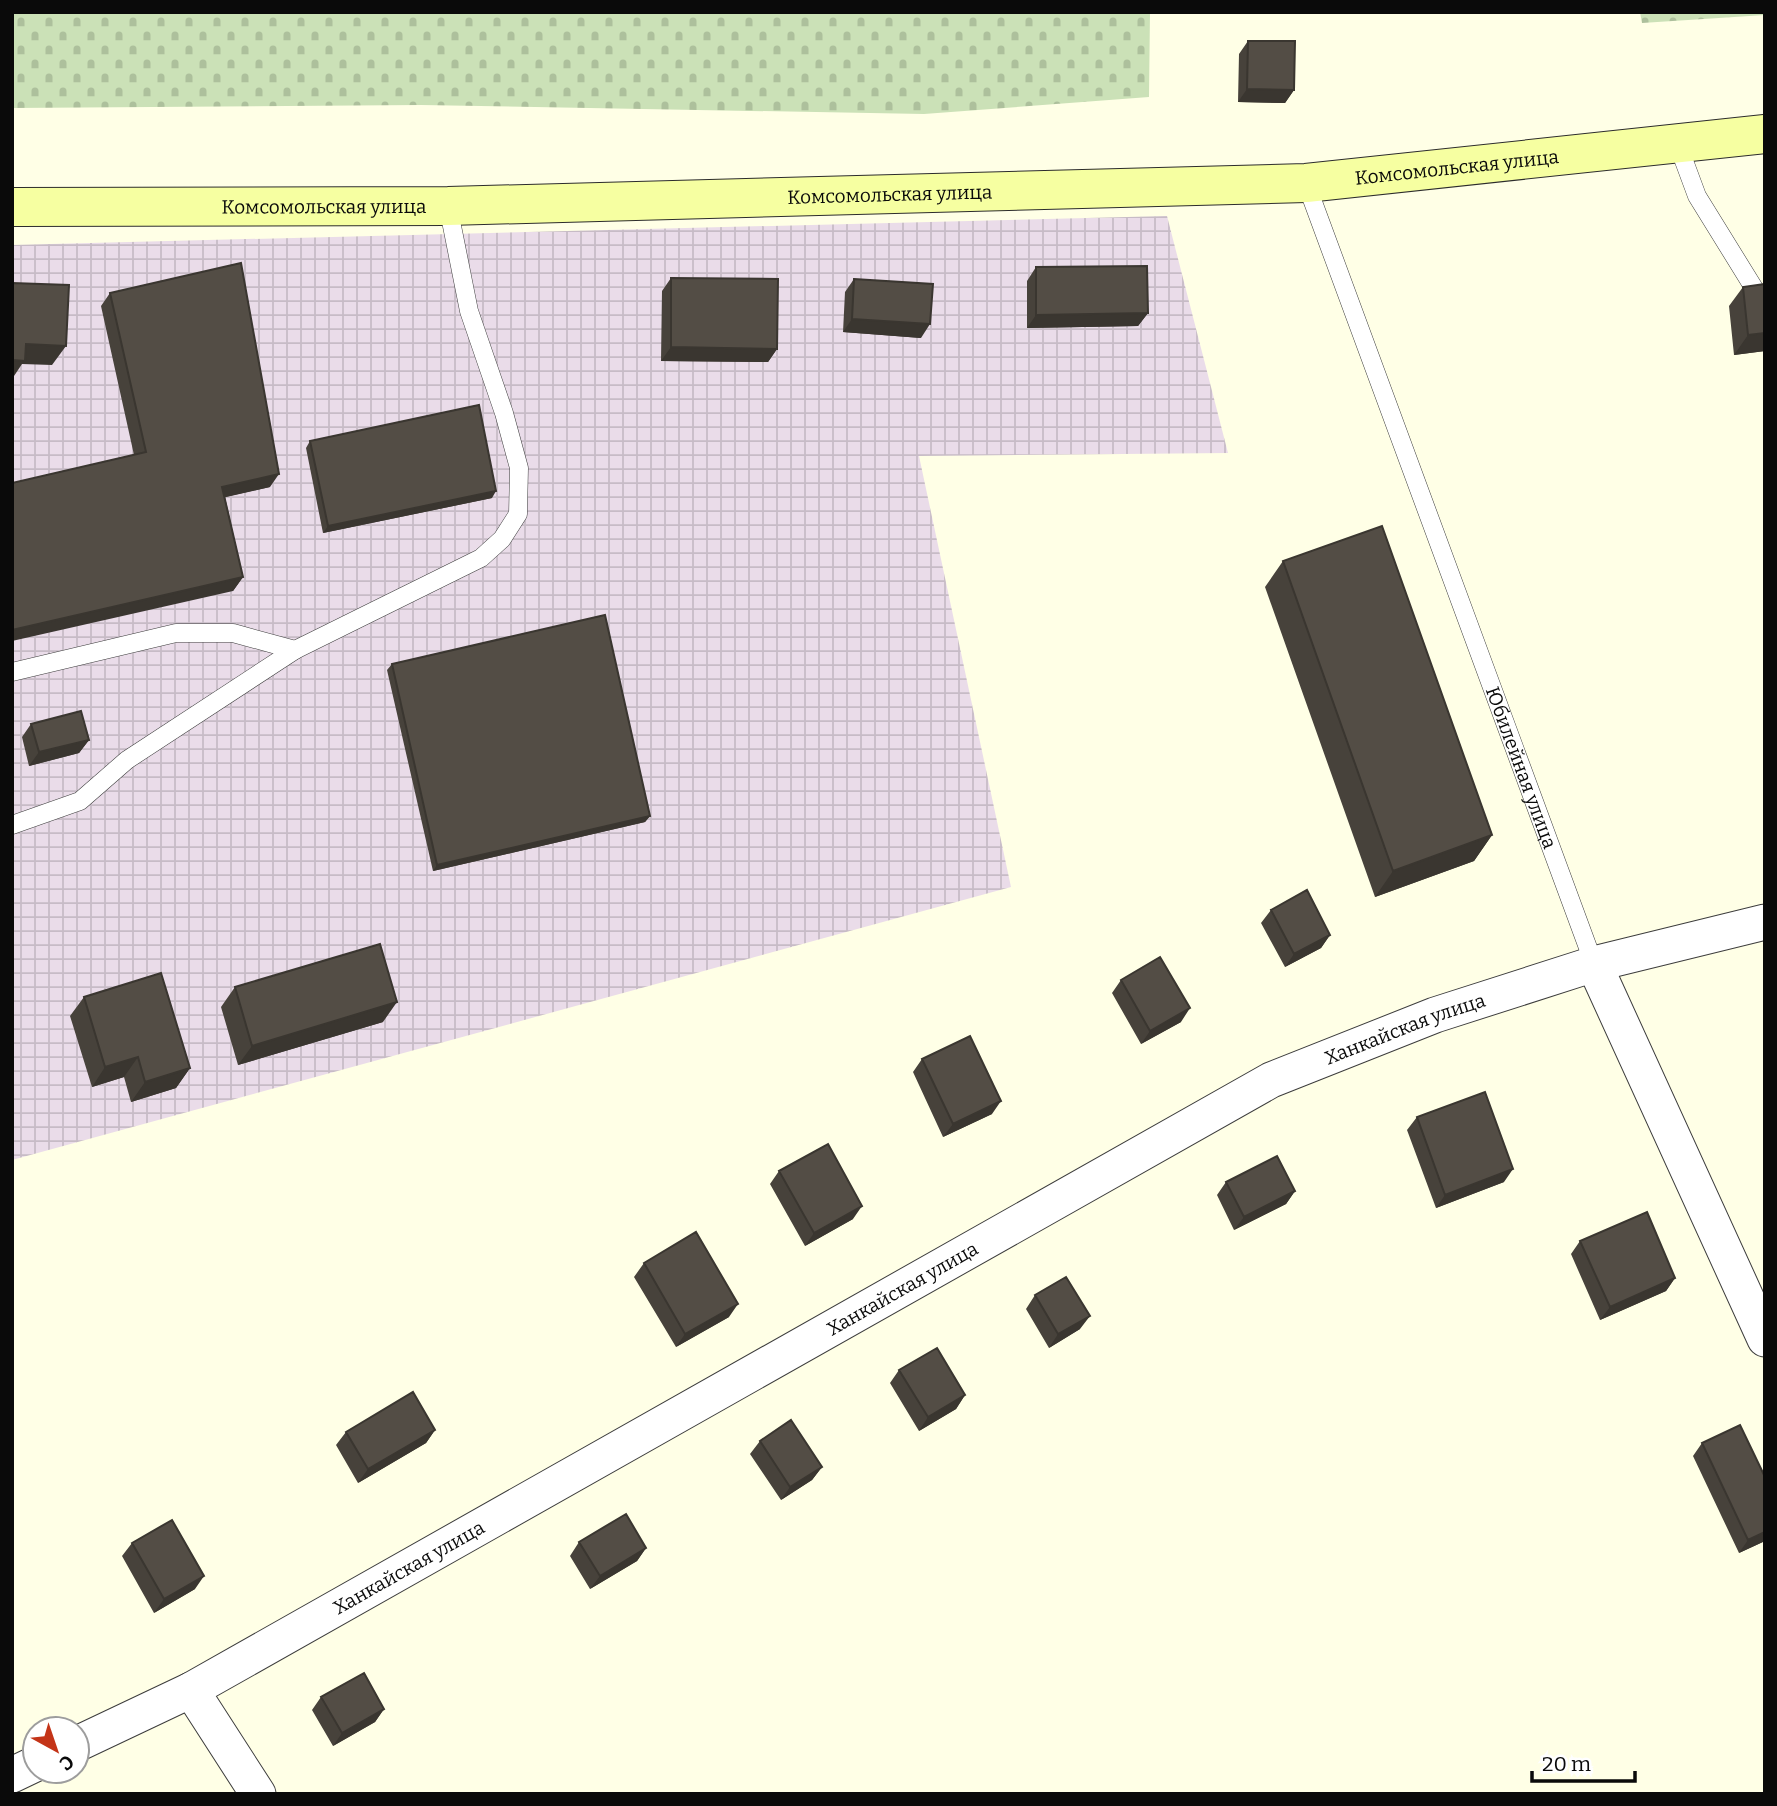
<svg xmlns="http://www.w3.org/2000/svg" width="1777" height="1806" font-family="Bitter,serif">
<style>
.industrial{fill:url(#industrial-grid)}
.cemetery{fill:url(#cemetery-stones)}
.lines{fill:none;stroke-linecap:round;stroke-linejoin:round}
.lane-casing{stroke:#3d3d3d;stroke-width:19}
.street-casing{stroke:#3d3d3d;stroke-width:37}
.secondary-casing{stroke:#2c2c2c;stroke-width:40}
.lane{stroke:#fff;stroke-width:18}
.street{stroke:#fff;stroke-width:35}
.secondary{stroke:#f6ffa1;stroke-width:38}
.wall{fill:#47423b}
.shaded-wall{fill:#3a3630}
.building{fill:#534d45;stroke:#3a3630;stroke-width:2}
.labels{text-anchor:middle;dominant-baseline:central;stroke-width:7;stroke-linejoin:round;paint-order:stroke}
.street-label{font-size:19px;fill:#0a0a0a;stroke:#fff}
</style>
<defs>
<pattern id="industrial-grid" width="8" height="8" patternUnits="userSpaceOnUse" patternTransform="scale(1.75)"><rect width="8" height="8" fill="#eadce9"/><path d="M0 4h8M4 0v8" fill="none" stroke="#c7bbc6"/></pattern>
<pattern id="cemetery-stones" width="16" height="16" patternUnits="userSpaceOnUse" patternTransform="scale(1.75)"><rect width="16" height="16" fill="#cbe1b7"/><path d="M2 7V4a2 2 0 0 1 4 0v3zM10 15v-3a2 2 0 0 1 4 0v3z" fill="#adc09c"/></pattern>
</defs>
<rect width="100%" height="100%" fill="#ffffe6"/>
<!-- industrial -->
<path class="industrial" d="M1167,216L1228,453L919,456L1011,887L12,1160V245Z"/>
<!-- cemetery -->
<path class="cemetery" d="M12,12H1150L1149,97L924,114L421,105L12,108Z
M1640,12H1765V15L1642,23Z"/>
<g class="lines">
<!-- lane casing -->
<g class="lane-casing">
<g id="lane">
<path d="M1677,142L1697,196L1765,306"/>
<path id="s1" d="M1306,183L1594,964"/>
<path d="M12,672L176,633H233L295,650"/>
<path d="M12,825L80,801L127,760L295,650L481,558L502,539L518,514L519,468L504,413L469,311L448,206"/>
</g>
</g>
<!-- street casing -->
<g class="street-casing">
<g id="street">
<path d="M1594,964L1765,1339"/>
<path d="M191,1690L258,1794"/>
<path id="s2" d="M77,1744L191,1690L1271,1080L1435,1015L1594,964L1765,922"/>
<path d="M12,1775L35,1764"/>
</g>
</g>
<!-- secondary casing -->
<g class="secondary-casing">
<g id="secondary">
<path id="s3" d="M12,207L448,206L1306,183L1765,134"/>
</g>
</g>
<!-- lane -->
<use href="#lane" class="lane"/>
<!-- street -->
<use href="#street" class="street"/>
<!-- secondary -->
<use href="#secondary" class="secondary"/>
</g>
<!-- wall -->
<path class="wall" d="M1248,41L1294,90L1285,103L1238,102L1239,54Z
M1036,267L1148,313L1138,326L1027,328V281Z
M671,278L777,349L768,362L661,361L662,291Z
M854,279L921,338L843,332L845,292Z
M1743,287L1765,351L1734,355L1729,306Z
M110,293L270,487L225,497L243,577L233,591L134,455L101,306Z
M310,441L492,498L323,533L306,448Z
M1283,561L1492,835L1474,861L1375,897L1265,587Z
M392,664L650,816L645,822L433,871L387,670Z
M31,724L89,740L79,753L29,766L22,737Z
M1271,910L1330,935L1321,948L1285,967L1261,923Z
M1121,980L1181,1022L1141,1044L1112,993Z
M235,987L383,1022L238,1065L221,1007Z
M84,997L190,1068L176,1088L131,1102L124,1077L92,1087L70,1016Z
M922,1059L992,1114L943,1137L913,1072Z
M1417,1117L1504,1182L1436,1208L1407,1130Z
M779,1171L853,1219L805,1246L770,1184Z
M1226,1182L1295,1191L1286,1204L1234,1230L1217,1195Z
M1580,1241L1675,1278L1666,1291L1600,1320L1571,1254Z
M644,1263L729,1317L676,1347L634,1277Z
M1035,1295L1080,1329L1049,1348L1026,1309Z
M899,1370L965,1395L956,1409L919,1431L890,1383Z
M435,1430L426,1443L358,1483L336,1445L346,1432Z
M760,1441L822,1467L812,1480L781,1500L750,1454Z
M1702,1443L1765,1541L1739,1553L1693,1456Z
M579,1542L646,1548L637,1561L590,1589L570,1556Z
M132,1543L195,1589L154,1613L122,1556Z
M321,1697L384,1709L375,1722L333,1746L312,1710Z"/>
<!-- shaded-wall -->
<path class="shaded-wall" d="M1247,89L1294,90L1285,103L1238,102Z
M1148,313L1138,326L1027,328L1036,315Z
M852,319L930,324L921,338L843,332Z
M1765,333V351L1734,355L1748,335Z
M26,344L66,346L52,365L22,364L12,379V360Z
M671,347L777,349L768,362L661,361Z
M279,474L270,487L213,500L222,487Z
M496,491L492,498L323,533L328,526Z
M243,577L233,591L12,641V630Z
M89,740L79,753L29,766L39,752Z
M650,816L645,822L433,871L437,865Z
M1492,835L1474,861L1375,897L1393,871Z
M1330,935L1321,948L1285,967L1294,954Z
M397,1002L383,1022L238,1065L252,1046Z
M1190,1008L1181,1022L1141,1044L1150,1031Z
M138,1057L124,1077L92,1087L105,1067Z
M190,1068L176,1088L131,1102L145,1082Z
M1001,1101L992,1114L943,1137L953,1124Z
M1513,1169L1504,1182L1436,1208L1445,1195Z
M1295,1191L1286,1204L1234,1230L1244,1217Z
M862,1206L853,1219L805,1246L814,1233Z
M1675,1278L1666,1291L1600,1320L1610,1307Z
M738,1304L729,1317L676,1347L685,1334Z
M1090,1316L1080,1329L1049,1348L1058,1334Z
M965,1395L956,1409L919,1431L928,1417Z
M435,1430L426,1443L358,1483L368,1469Z
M822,1467L812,1480L781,1500L790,1487Z
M1765,1532V1541L1739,1553L1748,1540Z
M646,1548L637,1561L590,1589L600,1576Z
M204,1576L195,1589L154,1613L164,1599Z
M384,1709L375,1722L333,1746L342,1733Z"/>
<!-- building -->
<path class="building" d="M1248,41H1295L1294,90L1247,89Z
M241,263L279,474L222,487L243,577L12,630V483L146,452L110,293Z
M1147,266L1148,313L1036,315V267Z
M671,278L778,279L777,349L671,347Z
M854,279L933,284L930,324L852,319Z
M12,283L69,285L66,346L26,344L25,361L12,360Z
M1765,284V333L1748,335L1743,287Z
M479,405L496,491L328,526L310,441Z
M1382,526L1492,835L1393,871L1283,561Z
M605,615L650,816L437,865L392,664Z
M81,711L89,740L39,752L31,724Z
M1307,890L1330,935L1294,954L1271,910Z
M380,944L397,1002L252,1046L235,987Z
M1160,957L1190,1008L1150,1031L1121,980Z
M161,973L190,1068L145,1082L138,1057L105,1067L84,997Z
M970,1036L1001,1101L953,1124L922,1059Z
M1485,1092L1513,1169L1445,1195L1417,1117Z
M828,1144L862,1206L814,1233L779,1171Z
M1277,1156L1295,1191L1244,1217L1226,1182Z
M1647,1212L1675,1278L1610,1307L1580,1241Z
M696,1232L738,1304L685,1334L644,1263Z
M1066,1277L1090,1316L1058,1334L1035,1295Z
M937,1348L965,1395L928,1417L899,1370Z
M413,1392L435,1430L368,1469L346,1432Z
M791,1420L822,1467L790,1487L760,1441Z
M1740,1425L1765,1477V1532L1748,1540L1702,1443Z
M626,1514L646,1548L600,1576L579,1542Z
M172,1520L204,1576L164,1599L132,1543Z
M364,1673L384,1709L342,1733L321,1697Z"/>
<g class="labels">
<!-- street labels -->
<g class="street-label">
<text stroke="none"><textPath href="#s3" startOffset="1446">Комсомольская улица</textPath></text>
<text stroke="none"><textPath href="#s3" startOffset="878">Комсомольская улица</textPath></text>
<text stroke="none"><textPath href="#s3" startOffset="312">Комсомольская улица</textPath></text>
<text stroke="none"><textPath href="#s1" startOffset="623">Юбилейная улица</textPath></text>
<text stroke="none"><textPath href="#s2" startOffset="1510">Ханкайская улица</textPath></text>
<text stroke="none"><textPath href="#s2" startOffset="943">Ханкайская улица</textPath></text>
<text stroke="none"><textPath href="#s2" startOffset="376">Ханкайская улица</textPath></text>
</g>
</g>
<!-- border -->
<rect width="1777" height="1806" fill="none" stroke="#0a0a0a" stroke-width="28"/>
<!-- north arrow -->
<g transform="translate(56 1750) rotate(140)"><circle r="33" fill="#ffffff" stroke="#9d9d9d" stroke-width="2"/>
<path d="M0-5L12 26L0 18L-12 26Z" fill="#c43418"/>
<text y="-10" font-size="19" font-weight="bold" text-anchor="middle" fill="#0a0a0a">С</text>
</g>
<!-- scale -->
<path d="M1532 1771v10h103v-10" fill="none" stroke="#0a0a0a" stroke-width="3.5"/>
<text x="1542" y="1771" font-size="21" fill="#0a0a0a" stroke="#ffffff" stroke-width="5" paint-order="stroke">20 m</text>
</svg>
